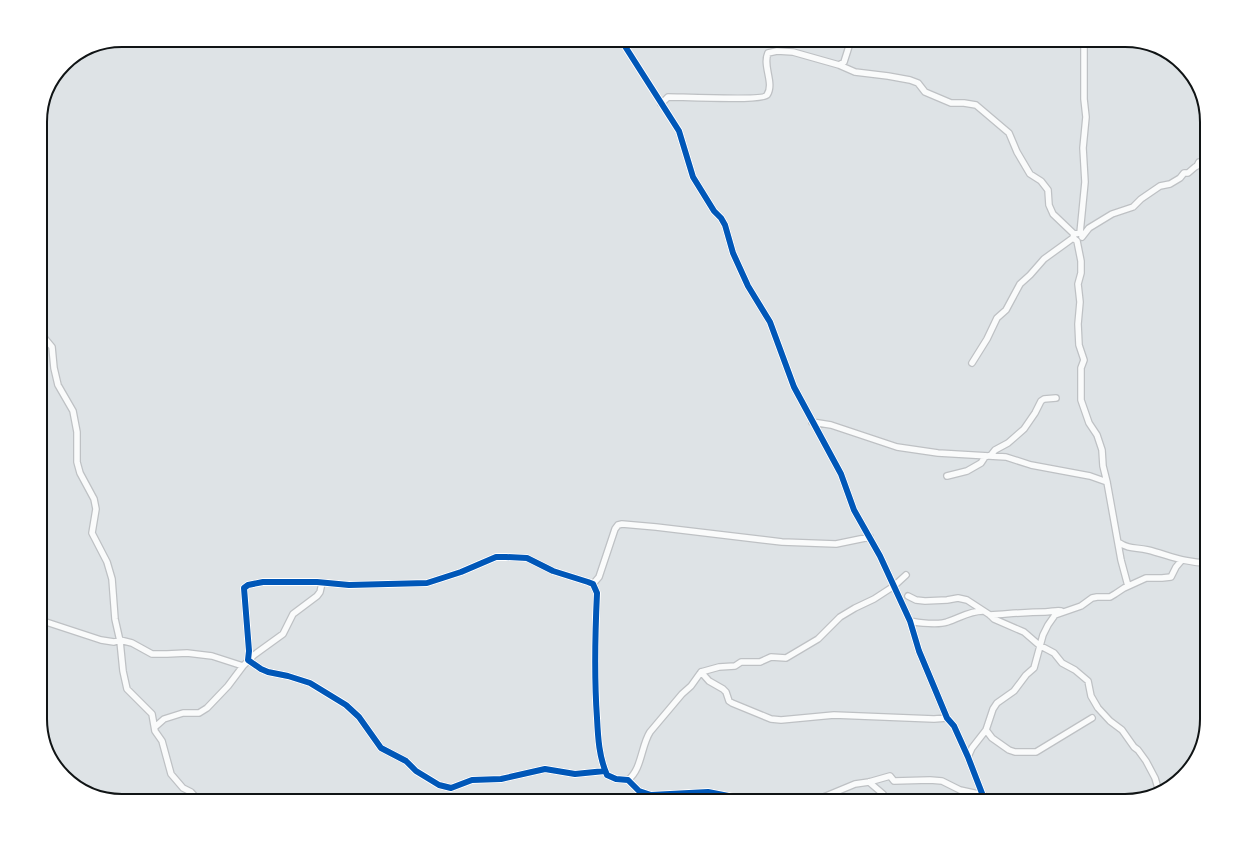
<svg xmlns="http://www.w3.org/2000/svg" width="1247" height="841" font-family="Arial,sans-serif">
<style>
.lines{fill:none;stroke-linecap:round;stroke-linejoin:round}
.street-casing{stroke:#bec1c4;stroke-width:8}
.street{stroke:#fafbfb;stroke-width:5.5}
.cycleway-casing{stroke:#fff;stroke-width:8}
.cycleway{stroke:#0057b8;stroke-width:6}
.rim{fill:none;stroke:#101415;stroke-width:2}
</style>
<rect width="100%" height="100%" fill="#dee3e6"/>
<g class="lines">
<!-- street casing -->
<g class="street-casing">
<path id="street" d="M621,40L679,131L693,177L714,211L721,218L725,225L733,253L748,286L770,322L794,387L841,474L854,510L880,556L910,621L919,651L937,694L947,718L954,726L968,757L985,801
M839,65L855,72L888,76L910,80L918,83L925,92L951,103H964L976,105L1009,133L1017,152L1030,174L1041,181L1048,190L1049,205L1053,214L1074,234L1073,238L1077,241L1081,261V273L1078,284L1080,302L1078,324L1079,345L1084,360L1081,368V400L1089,423L1097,435L1102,450L1103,466L1107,482L1121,560L1128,586
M661,104L668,97C681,97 763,101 767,95C775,83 762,66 768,53L777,51L793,52L839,65L844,62L851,40
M1074,234L1080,233L1085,182L1083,148L1086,117L1084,99V40
M1082,237L1089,228L1112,214L1133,207L1141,199L1160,186L1170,184L1180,178L1184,173H1188L1195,167L1197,166L1199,162H1203L1207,160
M40,325L42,335L52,347L54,368L58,385L73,411L77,432V462L80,473L94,499L96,509L92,533L107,562L112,579L115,619L120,641L123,671L127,689L152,714L155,731L162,741L171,774L183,788L191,792L199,801
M972,363L987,339L997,318L1006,310L1020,284L1030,275L1044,259L1073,238
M812,422L831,425L897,447L938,453L1006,457L1031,465L1090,476L1107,482
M947,476L967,471L981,463L985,457L991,455L995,450L1008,443L1024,429L1035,413L1041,401L1044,399L1056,398
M1118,542C1130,550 1135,547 1148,550C1168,555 1186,563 1207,563
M593,584L599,577L615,529L618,525L622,524L656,527L782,542L836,544L870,537
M908,596L916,600L925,601L947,600L958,598L967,600L990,615L994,619L1024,632L1039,645L1054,653L1062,663L1075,670L1088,681L1091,696L1098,708L1110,721L1122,730L1134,747L1138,750L1146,761L1155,778L1158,788L1157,794
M990,615C1008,614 1027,612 1045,612C1051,612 1056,610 1061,611
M40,620L101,640L114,642L120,640L132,643L152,654H167L187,653L212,656L243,666L254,655L283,634L293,614L317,596L320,592L322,583
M910,621C918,623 939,625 947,622C960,618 969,611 983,611
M701,672L709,681L723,689L726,692L729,701L732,703L771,719L781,720L834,715L934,719L947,718
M155,727L164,719L183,713H199L207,708L228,686L243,666
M986,730L992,738L1009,750L1015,752H1036L1092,718
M968,757L972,748L986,730L993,709L997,703L1014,691L1026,675L1034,668L1043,635L1048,625L1055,615L1081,606L1092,598L1097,597H1110L1115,594L1124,588L1146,578H1162L1171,577L1176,567L1182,560
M605,771L575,774L545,769L501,779L472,780L451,788L439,785L416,771L406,761L381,748L359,717L346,705L310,683L288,676L268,672L261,669L248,660L249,651L244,588L248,585L263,582H317L349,585L427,583L461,572L496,557H506L527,558L553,571L588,582L593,584L597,593C595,635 594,676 597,718C598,738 599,757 607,775L616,779L628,780L639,791L651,795L708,792L754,801
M628,780C642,769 641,746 650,732L682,694L691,686L701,672L719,667L735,666L741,662H760L771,657L786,658L818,639L840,617L855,608L874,599L894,586L906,575
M869,782L883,794L887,801
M814,801L855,784L869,782L890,776L894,781L930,780L942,781L960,790L983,795"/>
</g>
<!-- street -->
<use href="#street" class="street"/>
<!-- cycleway casing -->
<g class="cycleway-casing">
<path id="cycleway" d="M621,40L679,131L693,177L714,211L721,218L725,225L733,253L748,286L770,322L794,387L841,474L854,510L880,556L910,621L919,651L937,694L947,718L954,726L968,757L985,801
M605,771L575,774L545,769L501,779L472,780L451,788L439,785L416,771L406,761L381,748L359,717L346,705L310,683L288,676L268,672L261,669L248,660L249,651L244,588L248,585L263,582H317L349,585L427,583L461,572L496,557H506L527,558L553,571L588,582L593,584L597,593C595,635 594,676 597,718C598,738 599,757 607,775L616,779L628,780L639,791L651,795L708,792L754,801"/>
</g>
<!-- cycleway -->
<use href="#cycleway" class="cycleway"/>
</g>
<!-- crop -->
<path d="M0 0H1247V841H0ZM122 47H1125A75 75 0 0 1 1200 122V719A75 75 0 0 1 1125 794H122A75 75 0 0 1 47 719V122A75 75 0 0 1 122 47Z" fill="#fff" fill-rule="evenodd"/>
<path class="rim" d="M122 47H1125A75 75 0 0 1 1200 122V719A75 75 0 0 1 1125 794H122A75 75 0 0 1 47 719V122A75 75 0 0 1 122 47Z"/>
</svg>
